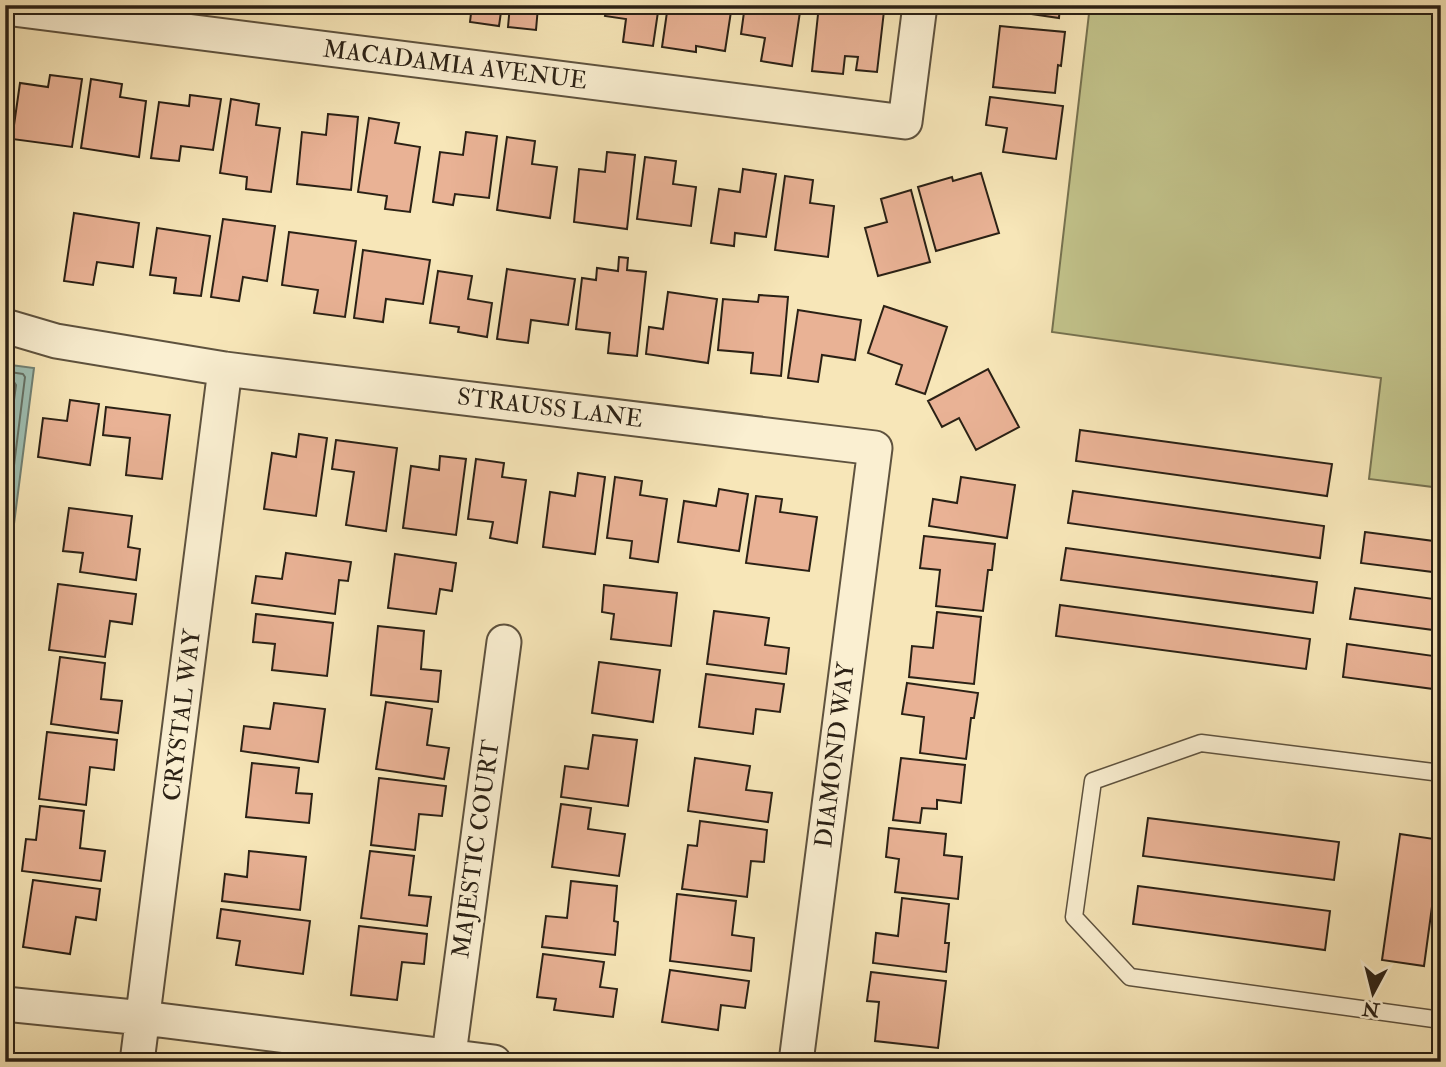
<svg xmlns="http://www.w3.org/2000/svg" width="1446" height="1067" font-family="'IM FELL Double Pica',serif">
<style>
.green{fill:#c2c38b;stroke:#767250;stroke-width:2}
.water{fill:#9ebfb3;stroke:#708074;stroke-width:2}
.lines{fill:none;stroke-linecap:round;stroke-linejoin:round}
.shore{stroke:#647064;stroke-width:2}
.building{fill:#e9b295;stroke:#2b2115;stroke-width:2}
.service-casing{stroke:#5e523e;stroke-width:19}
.minor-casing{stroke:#5e523e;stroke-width:37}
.service{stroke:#faefd1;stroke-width:16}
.minor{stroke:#faefd1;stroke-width:33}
.labels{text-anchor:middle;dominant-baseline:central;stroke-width:6;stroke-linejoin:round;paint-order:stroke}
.street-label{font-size:24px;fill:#2b2115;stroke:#faefd1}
</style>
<rect width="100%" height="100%" fill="#f7e6b8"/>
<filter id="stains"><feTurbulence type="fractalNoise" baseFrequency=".00286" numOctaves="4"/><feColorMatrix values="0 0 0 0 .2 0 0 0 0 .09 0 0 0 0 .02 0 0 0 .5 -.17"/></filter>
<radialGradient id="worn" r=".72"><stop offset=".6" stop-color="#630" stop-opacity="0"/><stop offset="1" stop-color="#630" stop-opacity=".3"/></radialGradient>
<!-- green -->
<path class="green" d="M1090,5H1441V488L1369,479L1381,378L1052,332Z"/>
<!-- water -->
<path class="water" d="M5,359L11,365L34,368L5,594Z"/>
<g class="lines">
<!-- shore -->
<path class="shore" d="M5,369L10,372L23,374L25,377L5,538
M5,380L14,382L16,385L5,468"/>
</g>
<!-- building -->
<path class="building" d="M354,5H389L388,11Z
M436,5H459L458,13L436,10Z
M472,5H502L499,26L470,22Z
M510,5H565V10L538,7L536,30L508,27Z
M607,5H659L653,46L623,42L626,19L605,16Z
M668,5H732L725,51L696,46V52L662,47Z
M745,5H801L792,66L761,61L765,38L741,34Z
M819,5L884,11L877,72L856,70L858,57L845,56L843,74L812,71Z
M999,5H1060L1059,18L998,9Z
M1000,26L1065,32L1061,66L1058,65L1055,93L993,87Z
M50,75L82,79L72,147L12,139L20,83L48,87Z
M5,77L12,78L5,132Z
M91,79L122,84L120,97L146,101L139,157L81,148Z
M190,95L221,99L213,150L181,146L179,161L151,158L159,102L189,106Z
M990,97L1063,106L1056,159L1003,152L1007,128L986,125Z
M231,99L259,104L256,125L280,128L271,192L246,189L247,177L220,173Z
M328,114L358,117L351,190L297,184L302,132L326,135Z
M369,118L399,123L395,143L420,147L410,212L385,209L387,196L358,192Z
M466,132L497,136L489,198L455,194L453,205L433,202L440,152L463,155Z
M507,137L535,141L532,164L557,167L550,218L497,210Z
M607,152L635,155L627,229L574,222L579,169L605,172Z
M645,157L676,161L673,184L696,187L691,226L637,219Z
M743,169L776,174L766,237L735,233L734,246L711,243L719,189L740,192Z
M981,173L999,233L936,251L918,187L952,177L953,181Z
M785,176L813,180L810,203L834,206L828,257L775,250Z
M911,190L930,262L878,276L865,228L887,222L881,199Z
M74,213L139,223L133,267L97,262L93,285L64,281Z
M223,219L275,226L267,281L243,277L239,301L211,297Z
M157,228L210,236L201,296L174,293L176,278L150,275Z
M289,232L356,241L345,317L314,313L318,290L282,285Z
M363,250L430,260L423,304L386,299L383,322L354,318Z
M619,257L628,258L627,270L646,272L637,356L608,353L610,333L576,329L582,278L596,280L597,268L618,271Z
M507,269L575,279L568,325L531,320L528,343L497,339Z
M438,271L472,276L468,299L492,303L487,337L458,332L459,327L430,323Z
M668,292L717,299L708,363L646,354L649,327L663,329Z
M759,295L788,297L781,376L751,373L753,353L718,350L723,299L758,302Z
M884,306L947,327L925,394L896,384L902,365L868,353Z
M798,310L861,320L855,360L822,355L818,382L788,378Z
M988,369L1019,427L976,450L959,418L942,427L928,401Z
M70,400L99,404L90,465L38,457L43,418L67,421Z
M106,407L170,415L162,479L126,475L130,438L103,435Z
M1080,430L1332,464L1327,496L1076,461Z
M299,434L327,438L316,516L264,509L272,453L296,457Z
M336,440L397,448L386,531L346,525L354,472L332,469Z
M440,456L466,459L456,535L403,528L411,466L439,470Z
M476,459L504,463L502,477L526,480L517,543L490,538L493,522L468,519Z
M578,473L605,477L595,554L543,547L550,492L575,496Z
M615,477L642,481L640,495L667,499L658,562L630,558L632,541L607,538Z
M961,477L1015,485L1007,538L929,526L933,499L957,503Z
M719,489L748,494L739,551L678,542L684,501L716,506Z
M1073,491L1324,526L1320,558L1068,523Z
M756,496L782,499L780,512L817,517L809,571L746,563Z
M69,508L132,516L128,547L140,549L136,580L80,572L83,553L63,551Z
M1365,532L1441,542V573L1361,563Z
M924,536L995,544L992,570H988L983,611L936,606L940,570L920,568Z
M1066,548L1317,582L1313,613L1061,580Z
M286,553L351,562L348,581L339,580L335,614L252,603L256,576L282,579Z
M395,554L456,563L452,591L440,589L436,614L388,608Z
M58,584L136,594L132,624L110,621L105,657L49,650Z
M604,585L677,593L671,646L611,639L614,614L602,612Z
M1355,588L1441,600V631L1350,619Z
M1060,605L1310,639L1306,669L1056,636Z
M714,611L769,618L765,645L789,648L786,674L707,664Z
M937,612L981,617L974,684L909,677L912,646L933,648Z
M256,614L333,623L327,676L272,670L275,644L253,642Z
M378,626L424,631L421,669L441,671L438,702L371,695Z
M1347,644L1441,657V690L1343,677Z
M60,657L105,663L101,699L122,701L118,733L51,724Z
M599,662L660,670L653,722L592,713Z
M706,674L784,684L780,712L756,709L753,734L699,727Z
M907,683L978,693L974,718H971L966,759L920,753L924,717L902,714Z
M386,702L432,709L427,745L449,748L444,779L376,769Z
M274,703L325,709L318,762L241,751L244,726L270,729Z
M47,732L117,740L114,770L90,767L86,805L39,799Z
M593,735L637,740L628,806L561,797L565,766L588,769Z
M695,758L750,766L746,790L772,793L768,822L688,811Z
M901,758L965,765L961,803L937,800V809L922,808L920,823L893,820Z
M252,763L299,768L296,793L312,794L309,823L246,817Z
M379,778L446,786L442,816L419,814L415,850L371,845Z
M561,804L591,808L588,829L625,834L619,876L552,867Z
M40,806L84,811L80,848L105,851L101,881L22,871L26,839L36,840Z
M1148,818L1339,842L1334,880L1143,856Z
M700,821L767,830L764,862L751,861L747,897L682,889L688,845L697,846Z
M889,828L946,834L944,855L962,857L958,899L895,892L899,859L886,857Z
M1400,834L1441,840L1424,966L1382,960Z
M249,851L306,857L300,910L222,901L225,874L247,877Z
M370,851L414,856L409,895L431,897L427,926L361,918Z
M33,880L100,889L96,920L76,917L70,954L23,947Z
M571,881L617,886L614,921L618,922L615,955L542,947L546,916L567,918Z
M1138,886L1330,911L1325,950L1133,924Z
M677,894L736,901L732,935L754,938L751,971L670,961Z
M902,898L949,904L945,943H949L946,972L873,963L876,933L898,936Z
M221,909L310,921L303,974L236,965L240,941L217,938Z
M359,926L427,934L424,964L402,962L397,1000L351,995Z
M543,954L604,962L600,987L617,989L613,1017L554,1010L556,999L537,997Z
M670,970L749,981L745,1008L721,1005L718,1030L662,1022Z
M871,972L946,981L938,1048L875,1041L879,1002L867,1001Z"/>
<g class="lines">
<!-- service casing -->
<g class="service-casing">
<path id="service" d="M1441,773L1201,743L1093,781L1074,917L1130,977L1441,1020"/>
</g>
<!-- minor casing -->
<g class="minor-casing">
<path id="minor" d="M5,8L905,122L920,5
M5,326L56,341L225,369L875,448L796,1062
M5,1004L143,1018L494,1062
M137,1062L225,369
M448,1062L504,642"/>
</g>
<!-- service -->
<use href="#service" class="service"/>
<!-- minor -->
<use href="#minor" class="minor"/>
</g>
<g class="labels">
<!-- street labels -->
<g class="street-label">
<text transform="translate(455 65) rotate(7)">MACADAMIA AVENUE</text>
<text transform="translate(550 408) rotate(7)">STRAUSS LANE</text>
<text transform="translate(182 715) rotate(-83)">CRYSTAL WAY</text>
<text transform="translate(835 755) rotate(-83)">DIAMOND WAY</text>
<text transform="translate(476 849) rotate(-82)">MAJESTIC COURT</text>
</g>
</g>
<!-- margin -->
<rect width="1446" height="1067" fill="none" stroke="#f7e6b8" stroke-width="28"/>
<rect x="7" y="7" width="1432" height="1053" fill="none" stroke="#2b2115" stroke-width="3.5"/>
<rect x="14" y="14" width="1418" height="1039" fill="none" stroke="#2b2115" stroke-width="2"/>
<!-- north arrow -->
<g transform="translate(1373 993) rotate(187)" stroke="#faefd1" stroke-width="5" paint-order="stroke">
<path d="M0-5L12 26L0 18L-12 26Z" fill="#2b2115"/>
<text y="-10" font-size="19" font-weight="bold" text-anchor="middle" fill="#2b2115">N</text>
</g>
<rect width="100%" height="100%" filter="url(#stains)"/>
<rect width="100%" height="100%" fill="url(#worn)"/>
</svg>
